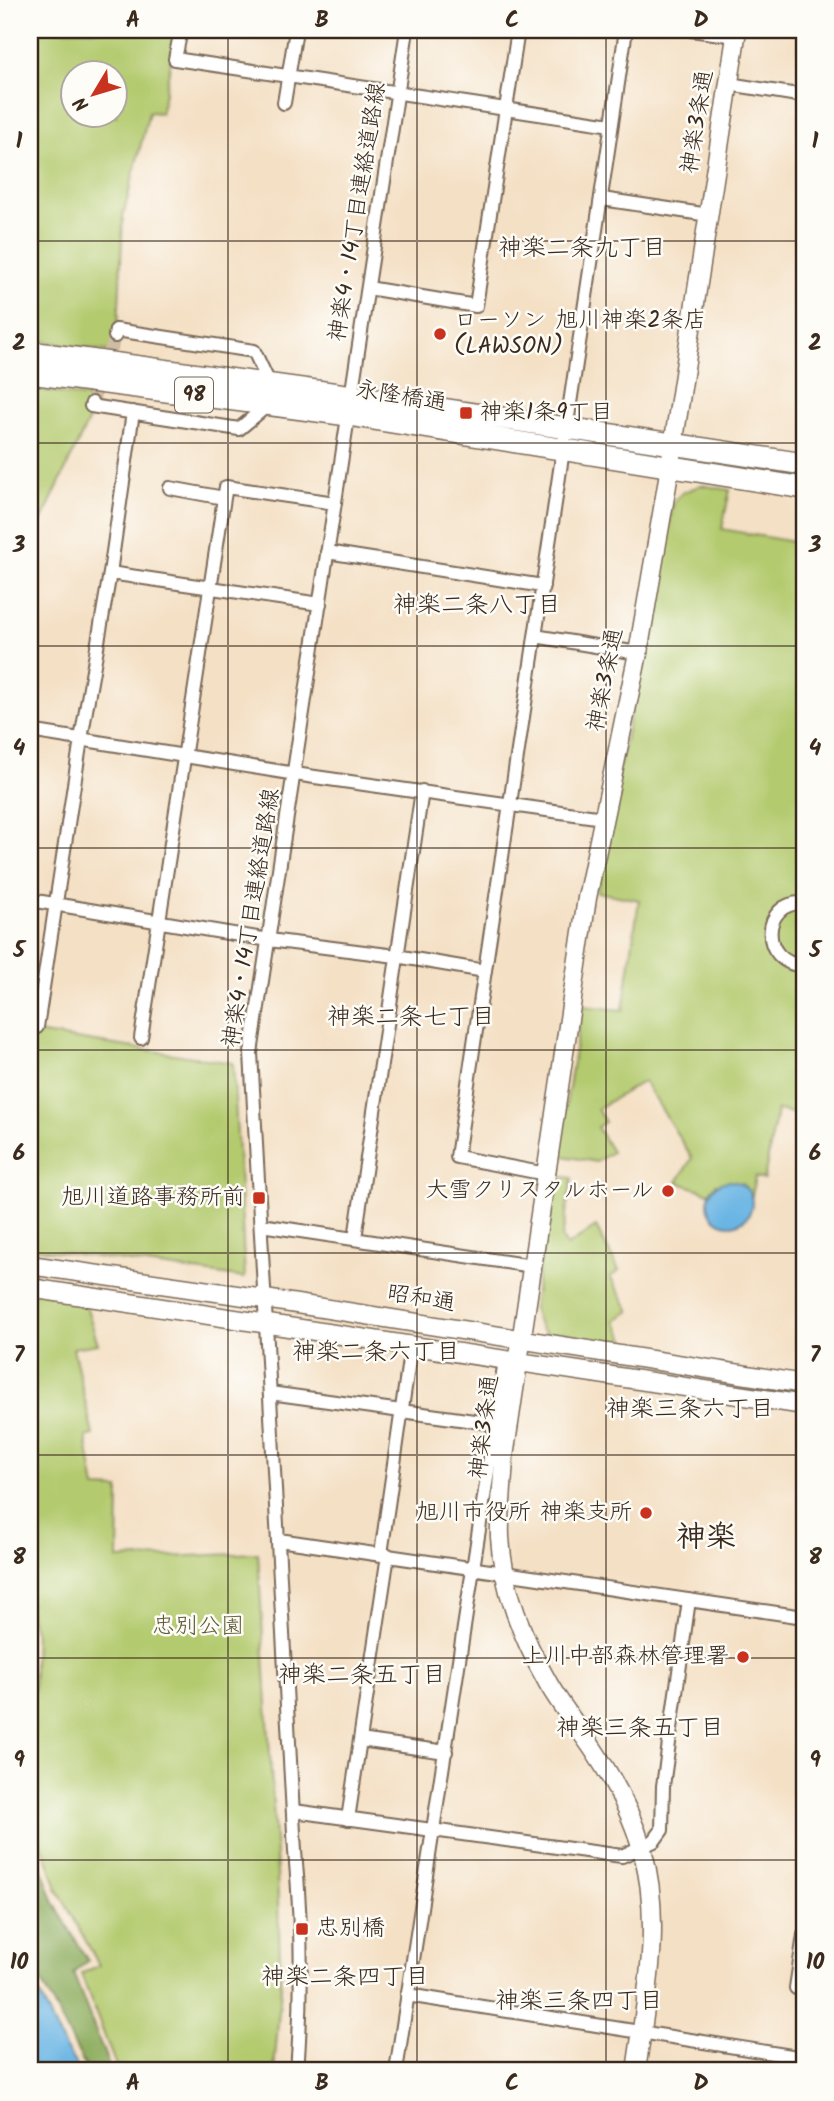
<svg xmlns="http://www.w3.org/2000/svg" width="834" height="2101" font-family="Kalam,'Klee One',sans-serif">
<style>
.green{fill:#b4ca6e;stroke:#787a46;stroke-width:2;fill-rule:evenodd}
.forest{fill:#8fae61;stroke:#656c40;stroke-width:2}
.water{fill:#6bb5e4;stroke:#537081;stroke-width:2}
.lines{fill:none;stroke-linecap:round;stroke-linejoin:round}
.street-tunnel{stroke:#cfbca4;stroke-width:12;stroke-dasharray:12 6;stroke-linecap:butt}
.street-casing{stroke:#7c6a58;stroke-width:16}
.secondary-casing{stroke:#7c6a58;stroke-width:21}
.primary-casing{stroke:#7c6a58;stroke-width:24}
.street{stroke:#fff;stroke-width:12}
.secondary{stroke:#fff;stroke-width:18}
.primary{stroke:#fff;stroke-width:21}
.grid{fill:none;stroke:#3b2a1e;stroke-width:2;stroke-opacity:0.55}
.poi-dot{fill:#c8321e;stroke:#fdfcf7;stroke-width:2.5}
.labels{text-anchor:middle;dominant-baseline:central;stroke-width:5;stroke-linejoin:round;paint-order:stroke}
.shield{fill:#fdfcf7;stroke:#75695f;stroke-width:2}
.shield-label{font-size:21px;font-weight:bold;fill:#3b2a1e}
.street-label{font-size:23px;fill:#3b2a1e;stroke:#fdfcf7}
.poi-label{font-size:23px;fill:#3b2a1e;stroke:#fdfcf7;text-anchor:end}
.park-label{font-size:23px;fill:#5f5a36;stroke:#fdfcf7}
.neighbourhood-label{font-size:24px;fill:#3b2a1e;stroke:#fdfcf7}
.district-label{font-size:30px;font-weight:bold;fill:#3b2a1e;stroke:#fdfcf7}
.neatline{fill:none;stroke:#3b2a1e;stroke-width:2.5}
.grid-label{font-size:23px;text-anchor:middle;font-weight:bold;fill:#3b2a1e}
</style>
<rect width="100%" height="100%" fill="#fdfcf7"/>
<filter id="ink" filterUnits="userSpaceOnUse"><feTurbulence type="fractalNoise" baseFrequency=".0143" numOctaves="2"/><feDisplacementMap in="SourceGraphic" scale="14" xChannelSelector="R" yChannelSelector="G"/><feConvolveMatrix kernelMatrix="1 2 1 2 8 2 1 2 1" color-interpolation-filters="sRGB"/></filter>
<filter id="wash" filterUnits="userSpaceOnUse"><feTurbulence type="fractalNoise" baseFrequency=".00686" numOctaves="4" result="noise"/><feDisplacementMap in="SourceGraphic" scale="28" xChannelSelector="R" yChannelSelector="G"/><feGaussianBlur stdDeviation="1.57" result="paint"/><feColorMatrix in="noise" values="0 0 0 0 0 0 0 0 0 0 0 0 0 0 0 0 0 1.4 0 .05"/><feComposite in="paint" operator="in"/></filter>
<g filter="url(#wash)">
<rect width="100%" height="100%" fill="#f4e0c5"/>
<!-- green -->
<path class="green" d="M30,30H177L161,113L149,112L123,216L117,353L30,339ZM74,74H116V116H74Z
M30,388L96,399L89,419L35,535L30,587Z
M701,485L730,490L722,529L804,544V1115L777,1110L764,1179L755,1177L752,1196L742,1183L716,1184L709,1193L677,1182L692,1158L644,1081L597,1109L605,1122L597,1127L612,1152L596,1162L558,1155L582,1006L623,1010L639,900L597,892L615,789L674,501L682,493Z
M30,1032L233,1063L245,1278L33,1248L35,1276L30,1275Z
M554,1175L572,1178L562,1238L567,1246L596,1227L619,1271L610,1277L630,1311L615,1320L630,1349L551,1337C539,1329 537,1322 533,1308Z
M30,1281L81,1289L98,1344L73,1348L93,1435L86,1437L95,1488L119,1489L118,1559L258,1553L277,1872L281,1987L274,2071H118L81,1974L99,1965L58,1890L30,1811L35,1634L30,1616Z"/>
<!-- forest -->
<path class="forest" d="M30,1834L54,1903L88,1961L73,1973L111,2071H88L30,1960Z"/>
<!-- water -->
<path class="water" d="M708 1203a22 22 0 1 1 44 0a22 22 0 1 1-44 0Z
M30,1974L64,2046L80,2071H30Z"/>
</g>
<g filter="url(#ink)">
<g class="lines">
<!-- street-tunnel -->
<path class="street-tunnel" d="M92,403L115,336"/>
<!-- street casing -->
<g class="street-casing">
<path id="street" d="M181,30L175,59L611,125
M691,30L736,36
M729,84L804,96
M284,103L296,30
M602,199L709,215
M368,288L476,306L518,30
M115,336L116,330L254,351L270,385
M92,403L91,406L239,429L268,405
M224,498L226,487L335,503
M327,552L543,586
M110,573L320,604
M535,636L638,653
M30,731L308,776L603,818
M30,900L269,940L396,956L485,971
M804,903C761,900 758,963 804,966
M37,1027L81,739L110,573L133,412
M141,1038L224,498L170,488
M546,1174L457,1157L626,30
M261,1225L532,1266
M355,1238L422,791
M270,1393L496,1424
M279,1540L804,1617
M381,1554L411,1346
M360,1740L446,1752
M294,1811L622,1856L654,1841L662,1830L663,1786L689,1600
M348,1819L388,1555
M804,1935L796,1988L804,1989
M407,1995L804,2058
M297,2071C303,1995 302,1927 295,1851L251,1053L407,30
M396,2071L505,1360"/>
</g>
<!-- secondary casing -->
<g class="secondary-casing">
<path id="secondary" d="M30,1265L265,1299L804,1384
M30,1288L804,1405
M636,2071C646,1998 663,1922 642,1849C632,1814 613,1779 593,1749C578,1727 561,1706 548,1683C522,1637 503,1590 500,1537C499,1511 503,1484 504,1457L587,898L638,653L667,485L737,30"/>
</g>
<!-- primary casing -->
<g class="primary-casing">
<path id="primary" d="M30,352L375,399L804,464
M30,373L348,415L804,488"/>
</g>
<!-- street -->
<use href="#street" class="street"/>
<!-- secondary -->
<use href="#secondary" class="secondary"/>
<!-- primary -->
<use href="#primary" class="primary"/>
</g>
</g>
<!-- grid -->
<path class="grid" d="M228,30V2071M417,30V2071M606,30V2071M30,241H804M30,443H804M30,646H804M30,848H804M30,1050H804M30,1253H804M30,1455H804M30,1658H804M30,1860H804"/>
<!-- markers -->
<g class="poi-dot">
<circle cx="440" cy="334" r="7"/>
<rect x="459" y="406" width="14" height="14" rx="3.5"/>
<circle cx="668" cy="1191" r="7"/>
<rect x="252" y="1191" width="14" height="14" rx="3.5"/>
<circle cx="646" cy="1513" r="7"/>
<circle cx="743" cy="1657" r="7"/>
<rect x="295" y="1922" width="14" height="14" rx="3.5"/>
</g>
<g class="labels">
<!-- shield labels -->
<rect class="shield" x="175" y="377.5" width="38" height="35" rx="5"/>
<g class="shield-label">
<text x="194" y="395">98</text>
</g>
<!-- street labels -->
<g class="street-label">
<text transform="translate(698 122) rotate(-81)">神楽3条通</text>
<text transform="translate(358 212) rotate(-81)">神楽4・14丁目連絡道路線</text>
<text transform="translate(401 397) rotate(9)">永隆橋通</text>
<text transform="translate(606 680) rotate(-79)">神楽3条通</text>
<text transform="translate(252 918) rotate(-81)">神楽4・14丁目連絡道路線</text>
<text transform="translate(421 1299) rotate(9)">昭和通</text>
<text transform="translate(485 1427) rotate(-83)">神楽3条通</text>
</g>
<!-- poi labels -->
<g class="poi-label">
<text x="454" y="321" text-anchor="start">ローソン 旭川神楽2条店<tspan x="454" dy="26">(LAWSON)</tspan></text>
<text x="480" y="413" text-anchor="start">神楽1条9丁目</text>
<text x="654" y="1191">大雪クリスタルホール</text>
<text x="245" y="1198">旭川道路事務所前</text>
<text x="632" y="1513">旭川市役所 神楽支所</text>
<text x="729" y="1657">上川中部森林管理署</text>
<text x="316" y="1929" text-anchor="start">忠別橋</text>
</g>
<!-- park labels -->
<g class="park-label">
<text x="198" y="1627">忠別公園</text>
</g>
<!-- neighbourhood labels -->
<g class="neighbourhood-label">
<text x="582" y="248">神楽二条九丁目</text>
<text x="477" y="605">神楽二条八丁目</text>
<text x="411" y="1017">神楽二条七丁目</text>
<text x="376" y="1352">神楽二条六丁目</text>
<text x="690" y="1409">神楽三条六丁目</text>
<text x="362" y="1675">神楽二条五丁目</text>
<text x="640" y="1728">神楽三条五丁目</text>
<text x="345" y="1977">神楽二条四丁目</text>
<text x="579" y="2001">神楽三条四丁目</text>
</g>
<!-- district labels -->
<g class="district-label">
<text x="706" y="1538">神楽</text>
</g>
</g>
<!-- margin -->
<rect width="834" height="2101" fill="none" stroke="#fdfcf7" stroke-width="77"/>
<!-- north arrow -->
<g transform="translate(94 94) rotate(232)"><circle r="33" fill="#fdfcf7" stroke="#afa8a0" stroke-width="2"/>
<path d="M0-5L12 26L0 18L-12 26Z" fill="#c8321e"/>
<text y="-10" font-size="19" font-weight="bold" text-anchor="middle" fill="#3b2a1e">N</text>
</g>
<rect x="38" y="38" width="758" height="2024" class="neatline"/>
<g class="grid-label">
<text x="133" y="27">A</text>
<text x="322" y="27">B</text>
<text x="512" y="27">C</text>
<text x="701" y="27">D</text>
<text x="19" y="148">1</text>
<text x="815" y="148">1</text>
<text x="19" y="350">2</text>
<text x="815" y="350">2</text>
<text x="19" y="552">3</text>
<text x="815" y="552">3</text>
<text x="19" y="755">4</text>
<text x="815" y="755">4</text>
<text x="19" y="957">5</text>
<text x="815" y="957">5</text>
<text x="19" y="1160">6</text>
<text x="815" y="1160">6</text>
<text x="19" y="1362">7</text>
<text x="815" y="1362">7</text>
<text x="19" y="1564">8</text>
<text x="815" y="1564">8</text>
<text x="19" y="1767">9</text>
<text x="815" y="1767">9</text>
<text x="19" y="1969">10</text>
<text x="815" y="1969">10</text>
<text x="133" y="2090">A</text>
<text x="322" y="2090">B</text>
<text x="512" y="2090">C</text>
<text x="701" y="2090">D</text>
</g>
</svg>
